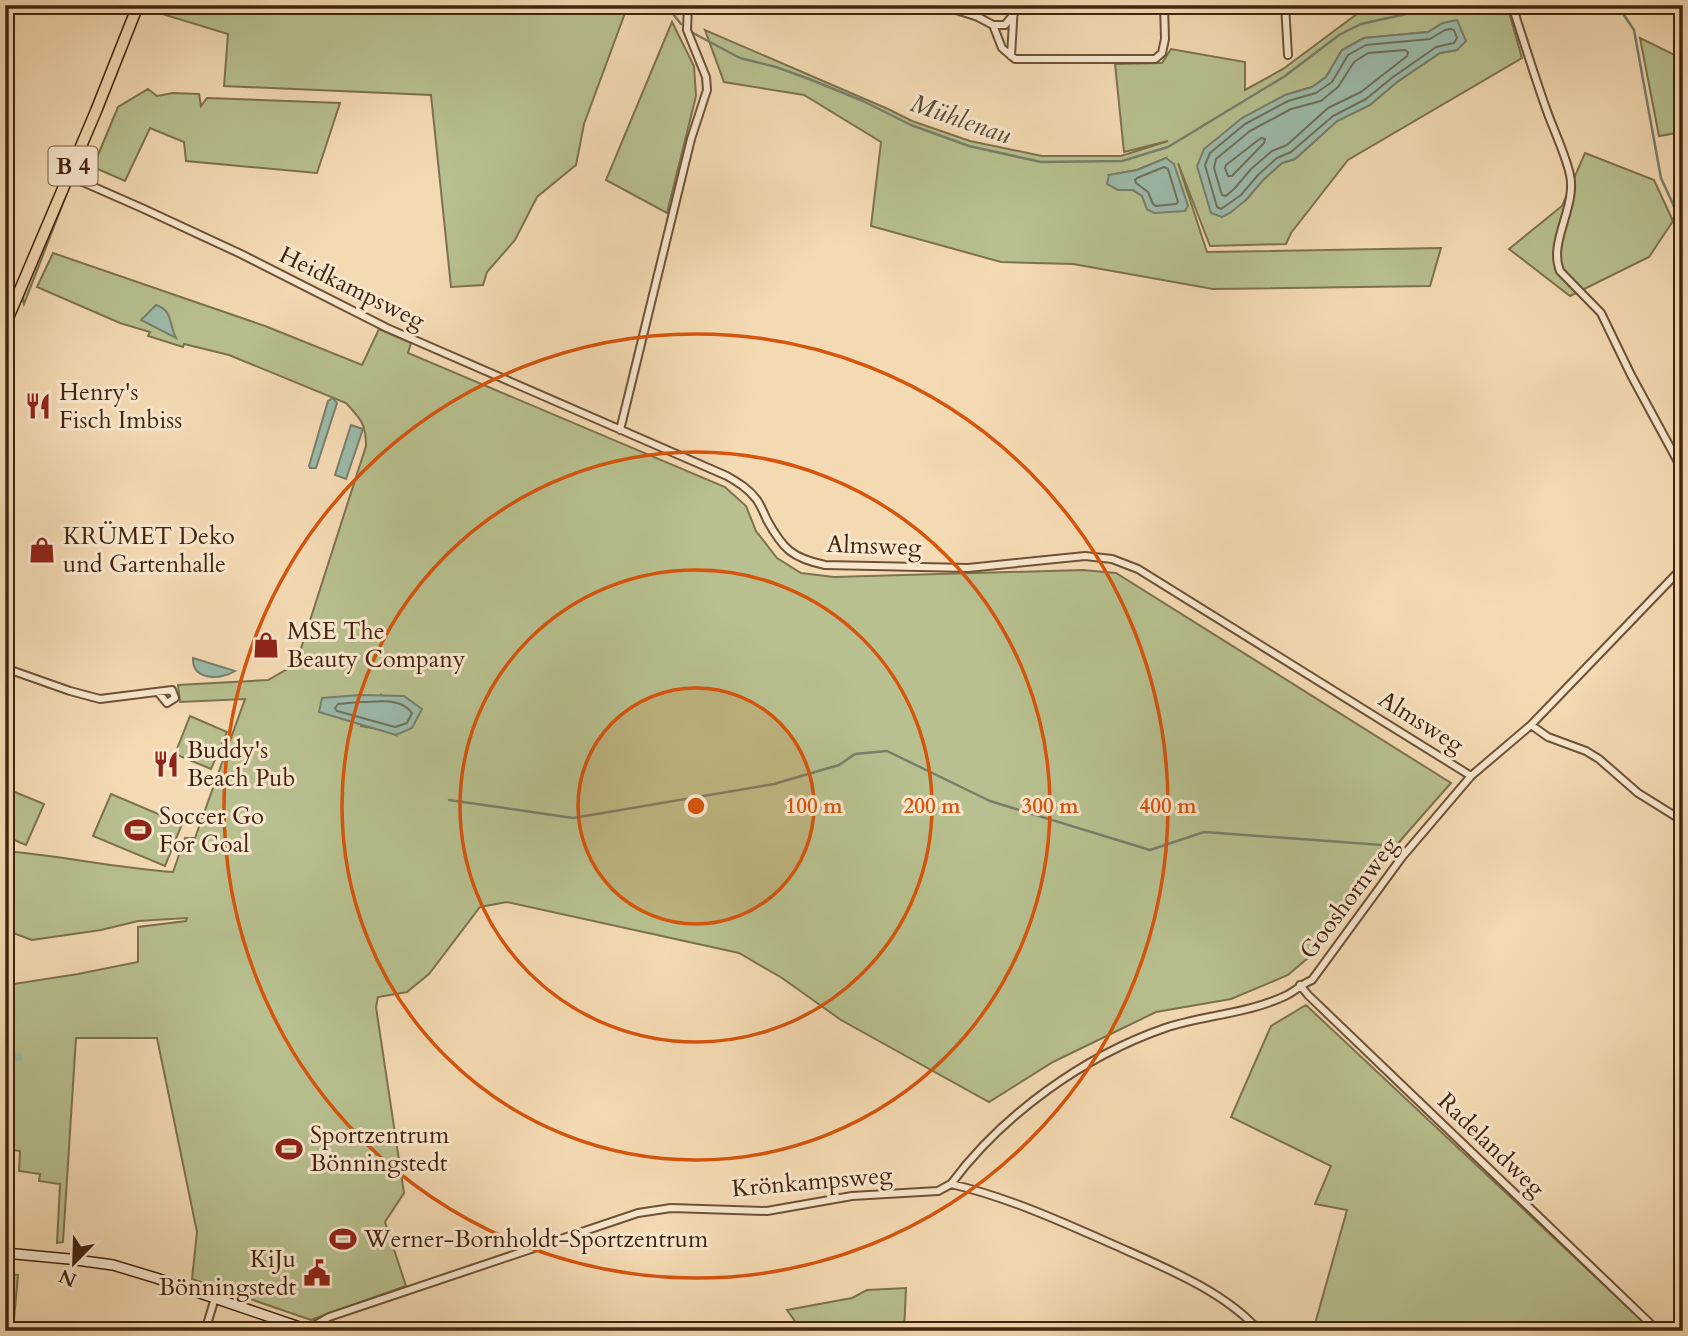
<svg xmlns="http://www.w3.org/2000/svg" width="1688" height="1336" font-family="Cardo,serif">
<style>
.green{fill:#b8c08f;stroke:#7d724e;stroke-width:2;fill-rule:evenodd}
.water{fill:#9cbbab;stroke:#787f6c;stroke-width:2}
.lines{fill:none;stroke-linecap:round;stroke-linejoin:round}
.shore{stroke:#6f705c;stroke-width:2}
.stream{stroke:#787f6c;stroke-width:2.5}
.canal{stroke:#9cbbab;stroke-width:8}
.minor-casing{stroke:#6e5236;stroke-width:10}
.secondary-casing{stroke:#42240d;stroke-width:12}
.primary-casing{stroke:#42240d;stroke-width:13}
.minor{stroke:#f8e7ce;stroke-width:6}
.secondary{stroke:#f8e7ce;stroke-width:9}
.primary{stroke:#f4dab3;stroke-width:10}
.ring{fill:none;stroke:#d7540c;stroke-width:3.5}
.labels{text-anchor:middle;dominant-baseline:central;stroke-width:6;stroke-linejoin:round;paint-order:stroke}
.shield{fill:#f8e7ce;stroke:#795e47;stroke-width:2}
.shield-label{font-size:23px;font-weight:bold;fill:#42240d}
.street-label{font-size:24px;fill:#42240d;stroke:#f8e7ce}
.poi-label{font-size:24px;fill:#42240d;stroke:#f8e7ce;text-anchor:start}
.water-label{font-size:26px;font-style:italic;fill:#584a34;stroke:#f8e7ce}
.centre{fill:#d7540c;stroke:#f8e7ce;stroke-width:3.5}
.ring-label{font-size:21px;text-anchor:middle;font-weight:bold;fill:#d7540c;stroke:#f8e7ce;stroke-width:6;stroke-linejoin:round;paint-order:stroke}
</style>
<rect width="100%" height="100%" fill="#f4dab3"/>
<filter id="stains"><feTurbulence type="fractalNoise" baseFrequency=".00286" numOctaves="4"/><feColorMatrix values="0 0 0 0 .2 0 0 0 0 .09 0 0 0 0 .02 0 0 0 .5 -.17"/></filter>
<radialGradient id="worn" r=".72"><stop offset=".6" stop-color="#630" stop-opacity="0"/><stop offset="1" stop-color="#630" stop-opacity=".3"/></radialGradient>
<!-- green -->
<path class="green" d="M152,5H628L584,124L576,165L537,197L515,240L487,272L483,285L451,287L431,95L224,86L228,34L149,10Z
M1403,5H1507L1522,58L1348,160L1291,233L1286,244L1210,246L1178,163L1207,252L1441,248L1430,286L1213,289L1073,264L1001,262L871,226L881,142L804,95L724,82L705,30L888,109L912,121L970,141L1042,156H1121L1168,141L1124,152L1115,64L1162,63L1171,49L1245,62V90L1283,69L1357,14ZM1443,23L1457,50L1440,53L1397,82L1370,105L1337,121L1295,159L1282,163L1263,180L1246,200L1285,95L1312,87L1326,77L1342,50L1364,38L1428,32ZM1166,158L1147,209L1142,196L1109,175L1137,170Z
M672,22L694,66L696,96L667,213L606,180Z
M1640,38L1683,59V132L1659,136Z
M148,89L157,96L173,93L199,94L201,106L207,98L340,103L317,173L186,161L184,142L150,128L125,181L93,167L118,107Z
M1585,153L1654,180L1673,221L1649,257L1570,296L1509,249L1562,206Z
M69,188L24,304L22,296L66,191Z
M53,253L265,326L362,365L379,329L411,343L408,353L725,487L746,506L756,531L777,558L801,573L834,577L1083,570L1116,573L1451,783L1406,834L1337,918L1308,958L1288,975L1231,999L1156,1012L1053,1062L989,1102L841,1020L782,978L739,953L507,902L480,907L429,974L407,992L378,997L376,1007L404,1193L385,1222L406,1286L311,1320L192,1279L197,1232L157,1038H76L63,1242L57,1243L60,1184L39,1181L40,1174L19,1171L20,1151L5,1149V1024L7,985L78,974L138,962V927L186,921L187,918L138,921L101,930L32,940L5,930V851C62,856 117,868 173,872L185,838H195L245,699L180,702L178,685L268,680L296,664L366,446C366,424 361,419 346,403L229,355L184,344L183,347L148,336L150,332L120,323L37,287ZM381,695L396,735L383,730L361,726Z
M190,716L227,732L211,769L175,754Z
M5,788L44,804L26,845L5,836Z
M111,794L182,824L165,866L93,836Z
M1306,1005L1653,1331H1410L1411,1328L1404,1324L1402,1331H1313L1347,1210L1315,1204L1331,1166L1231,1117L1271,1026Z
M5,1274L18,1275L13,1331H5Z
M906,1288L904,1331H802L787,1310L852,1298L867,1290Z"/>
<!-- water -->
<path class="water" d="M1457,20L1466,41L1457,50L1440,53L1397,82L1370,105L1337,121L1295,159L1282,163L1263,180L1246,200L1230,213L1222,217L1211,213L1197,166L1204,149L1242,118L1285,95L1312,87L1326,77L1342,50L1364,38L1428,32L1443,23Z
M1166,158L1174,164L1188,206L1185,211L1154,213L1147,209L1142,196L1133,190H1118L1107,184L1109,175L1137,170Z
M156,305C173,310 169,325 176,338L141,320Z
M333,398L337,403L316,468H310L309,466L328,401Z
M351,425L363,429L346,479L335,475Z
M193,658L235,671C221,680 192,681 193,658Z
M360,695L404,696L422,709L412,728L396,735L319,712L322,698Z"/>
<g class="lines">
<!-- shore -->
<path class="shore" d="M1451,29L1454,30L1457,38L1454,43L1436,47L1393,77L1366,99L1333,116L1291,152L1277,158L1258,175L1241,195L1221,209L1217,207L1205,165L1210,153L1245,124L1288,101L1316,93L1332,82L1348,55L1366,45L1430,39L1445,30Z
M1405,50L1408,52L1407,56L1361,92L1328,108L1287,145L1272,151L1251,169L1235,188L1226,196L1222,195L1214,168L1216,159L1250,131L1291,109L1321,101L1338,87L1354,62L1368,53Z
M1261,138L1265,139L1264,143L1232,176H1228L1225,168L1226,165Z
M1164,167L1168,169L1178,202L1176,204L1156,206L1153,204L1148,192L1136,183L1135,180L1137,178Z
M360,702C378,702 401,697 412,713L407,723L395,727L337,711L335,708L338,704Z"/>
<!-- stream -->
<path class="stream" d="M666,5L681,24
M1614,5L1622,12L1634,30L1661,178L1683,226
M693,33L740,58L776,67L809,79L863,101L911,125L969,146L1041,162L1122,161L1168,147L1285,76L1339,35L1361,24L1446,5
M449,800L573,818L774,784L839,765L855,754L887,751L990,801L1150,850L1204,832L1382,845"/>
<!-- canal -->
<path class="canal" d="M5,1058L19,1057"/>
<!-- minor casing -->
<g class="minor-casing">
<path id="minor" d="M941,5L978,17L993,25H1005L1014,14
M1285,5L1288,55
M1512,5C1524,42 1535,78 1548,114C1555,133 1566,156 1570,175C1577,207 1548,242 1560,271L1601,313L1631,375L1683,471
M993,25L1002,48L1015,59H1155L1162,53L1165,39L1164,5
M1011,56L1014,5
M69,176L144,209L241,254L387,328L727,476C739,483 749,489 757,500C761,506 764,513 767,520C783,549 792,558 825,565L968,568L1085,556L1112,559L1138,569L1471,776
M620,430L691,139L707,90L706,77L687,30L688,5
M5,668L70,691L100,699L172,690L175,698L167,703L158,692
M1531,725L1548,737L1586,751L1599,759L1638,793L1683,821
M1300,985L1308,995L1658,1331
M951,1184C1002,1115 1084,1056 1165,1028C1204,1015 1247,1014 1285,996C1294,992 1302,984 1312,980L1402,857L1471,776L1531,725L1683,567
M205,1331L215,1298
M313,1331L315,1325L329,1317L638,1213L671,1208L767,1211L852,1196L938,1191L951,1184C1007,1197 1060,1221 1112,1244C1159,1265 1225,1291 1259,1331"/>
</g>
<!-- secondary casing -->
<g class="secondary-casing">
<path id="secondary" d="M5,1253L69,1259L113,1265L156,1278L311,1331"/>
</g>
<!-- primary casing -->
<g class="primary-casing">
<path id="primary" d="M5,325L96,111L138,5"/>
</g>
<!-- minor -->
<use href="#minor" class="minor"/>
<!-- secondary -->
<use href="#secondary" class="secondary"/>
<!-- primary -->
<use href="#primary" class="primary"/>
</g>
<!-- distance rings -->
<circle cx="696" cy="806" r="118" fill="#d7540c" fill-opacity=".12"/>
<g class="ring">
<circle cx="696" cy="806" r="118"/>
<circle cx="696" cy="806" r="236"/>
<circle cx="696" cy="806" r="354"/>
<circle cx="696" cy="806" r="472"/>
</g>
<!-- icons -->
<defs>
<g id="restaurant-bare" transform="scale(2.1)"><path d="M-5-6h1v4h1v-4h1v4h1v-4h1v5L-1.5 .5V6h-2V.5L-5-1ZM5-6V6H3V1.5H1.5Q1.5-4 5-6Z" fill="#8f2418" stroke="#f8e7ce" stroke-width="2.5" paint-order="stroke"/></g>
<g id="shop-bare" transform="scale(2.1)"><path d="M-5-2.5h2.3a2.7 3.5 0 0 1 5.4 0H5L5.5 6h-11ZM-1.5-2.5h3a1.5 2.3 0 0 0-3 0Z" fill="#8f2418" stroke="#f8e7ce" stroke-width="2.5" paint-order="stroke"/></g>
<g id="stadium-bare" transform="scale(2.1)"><path d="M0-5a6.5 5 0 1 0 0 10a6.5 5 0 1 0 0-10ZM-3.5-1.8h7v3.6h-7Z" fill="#8f2418" stroke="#f8e7ce" stroke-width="2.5" paint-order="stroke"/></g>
<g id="civic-bare" transform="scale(2.1)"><path d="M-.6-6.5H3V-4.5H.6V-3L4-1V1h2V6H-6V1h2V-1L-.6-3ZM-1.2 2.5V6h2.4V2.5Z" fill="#8f2418" stroke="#f8e7ce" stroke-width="2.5" paint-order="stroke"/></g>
</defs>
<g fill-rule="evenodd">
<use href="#restaurant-bare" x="38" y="406"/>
<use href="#shop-bare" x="42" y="550"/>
<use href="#shop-bare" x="266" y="645"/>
<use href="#restaurant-bare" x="166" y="764"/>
<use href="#stadium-bare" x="138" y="830"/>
<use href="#stadium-bare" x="289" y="1149"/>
<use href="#stadium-bare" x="343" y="1239"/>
<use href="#civic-bare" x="317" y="1273"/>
</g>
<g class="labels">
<!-- shield labels -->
<rect class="shield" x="48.5" y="146.5" width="49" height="39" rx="5"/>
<g class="shield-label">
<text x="73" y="166">B 4</text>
</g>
<!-- street labels -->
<g class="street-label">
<text transform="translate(352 288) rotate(26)">Heidkampsweg</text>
<text transform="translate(874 546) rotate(2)">Almsweg</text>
<text transform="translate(1421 722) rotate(32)">Almsweg</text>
<text transform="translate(1349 898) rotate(-53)">Gooshornweg</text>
<text transform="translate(1491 1145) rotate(44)">Radelandweg</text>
<text transform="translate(812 1182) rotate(-5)">Krönkampsweg</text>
</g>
<!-- poi labels -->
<g class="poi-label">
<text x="59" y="392">Henry's<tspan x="59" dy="28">Fisch Imbiss</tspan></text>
<text x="63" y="536">KRÜMET Deko<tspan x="63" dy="28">und Gartenhalle</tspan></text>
<text x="287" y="631">MSE The<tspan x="287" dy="28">Beauty Company</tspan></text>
<text x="187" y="750">Buddy's<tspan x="187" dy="28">Beach Pub</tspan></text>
<text x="159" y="816">Soccer Go<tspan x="159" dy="28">For Goal</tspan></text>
<text x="310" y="1135">Sportzentrum<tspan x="310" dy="28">Bönningstedt</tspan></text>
<text x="364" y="1239">Werner-Bornholdt-Sportzentrum</text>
<text x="296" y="1259" text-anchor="end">KiJu<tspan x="296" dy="28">Bönningstedt</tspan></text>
</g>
<!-- water labels -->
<g class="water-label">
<text transform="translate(961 119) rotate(19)">Mühlenau</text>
</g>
</g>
<circle cx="696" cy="806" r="10" class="centre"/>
<g class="ring-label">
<text x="814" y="813">100 m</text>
<text x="932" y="813">200 m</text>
<text x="1050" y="813">300 m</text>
<text x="1168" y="813">400 m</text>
</g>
<!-- margin -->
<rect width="1688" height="1336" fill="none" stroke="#f4dab3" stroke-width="28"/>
<rect x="7" y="7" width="1674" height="1322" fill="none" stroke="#42240d" stroke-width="3.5"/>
<rect x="14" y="14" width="1660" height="1308" fill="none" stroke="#42240d" stroke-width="2"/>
<!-- north arrow -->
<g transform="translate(74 1263) rotate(203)" stroke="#f8e7ce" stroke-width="5" paint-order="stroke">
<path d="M0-5L12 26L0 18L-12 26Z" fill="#42240d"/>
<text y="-10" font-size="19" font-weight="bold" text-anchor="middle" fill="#42240d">N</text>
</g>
<rect width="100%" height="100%" filter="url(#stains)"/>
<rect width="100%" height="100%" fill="url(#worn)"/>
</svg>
